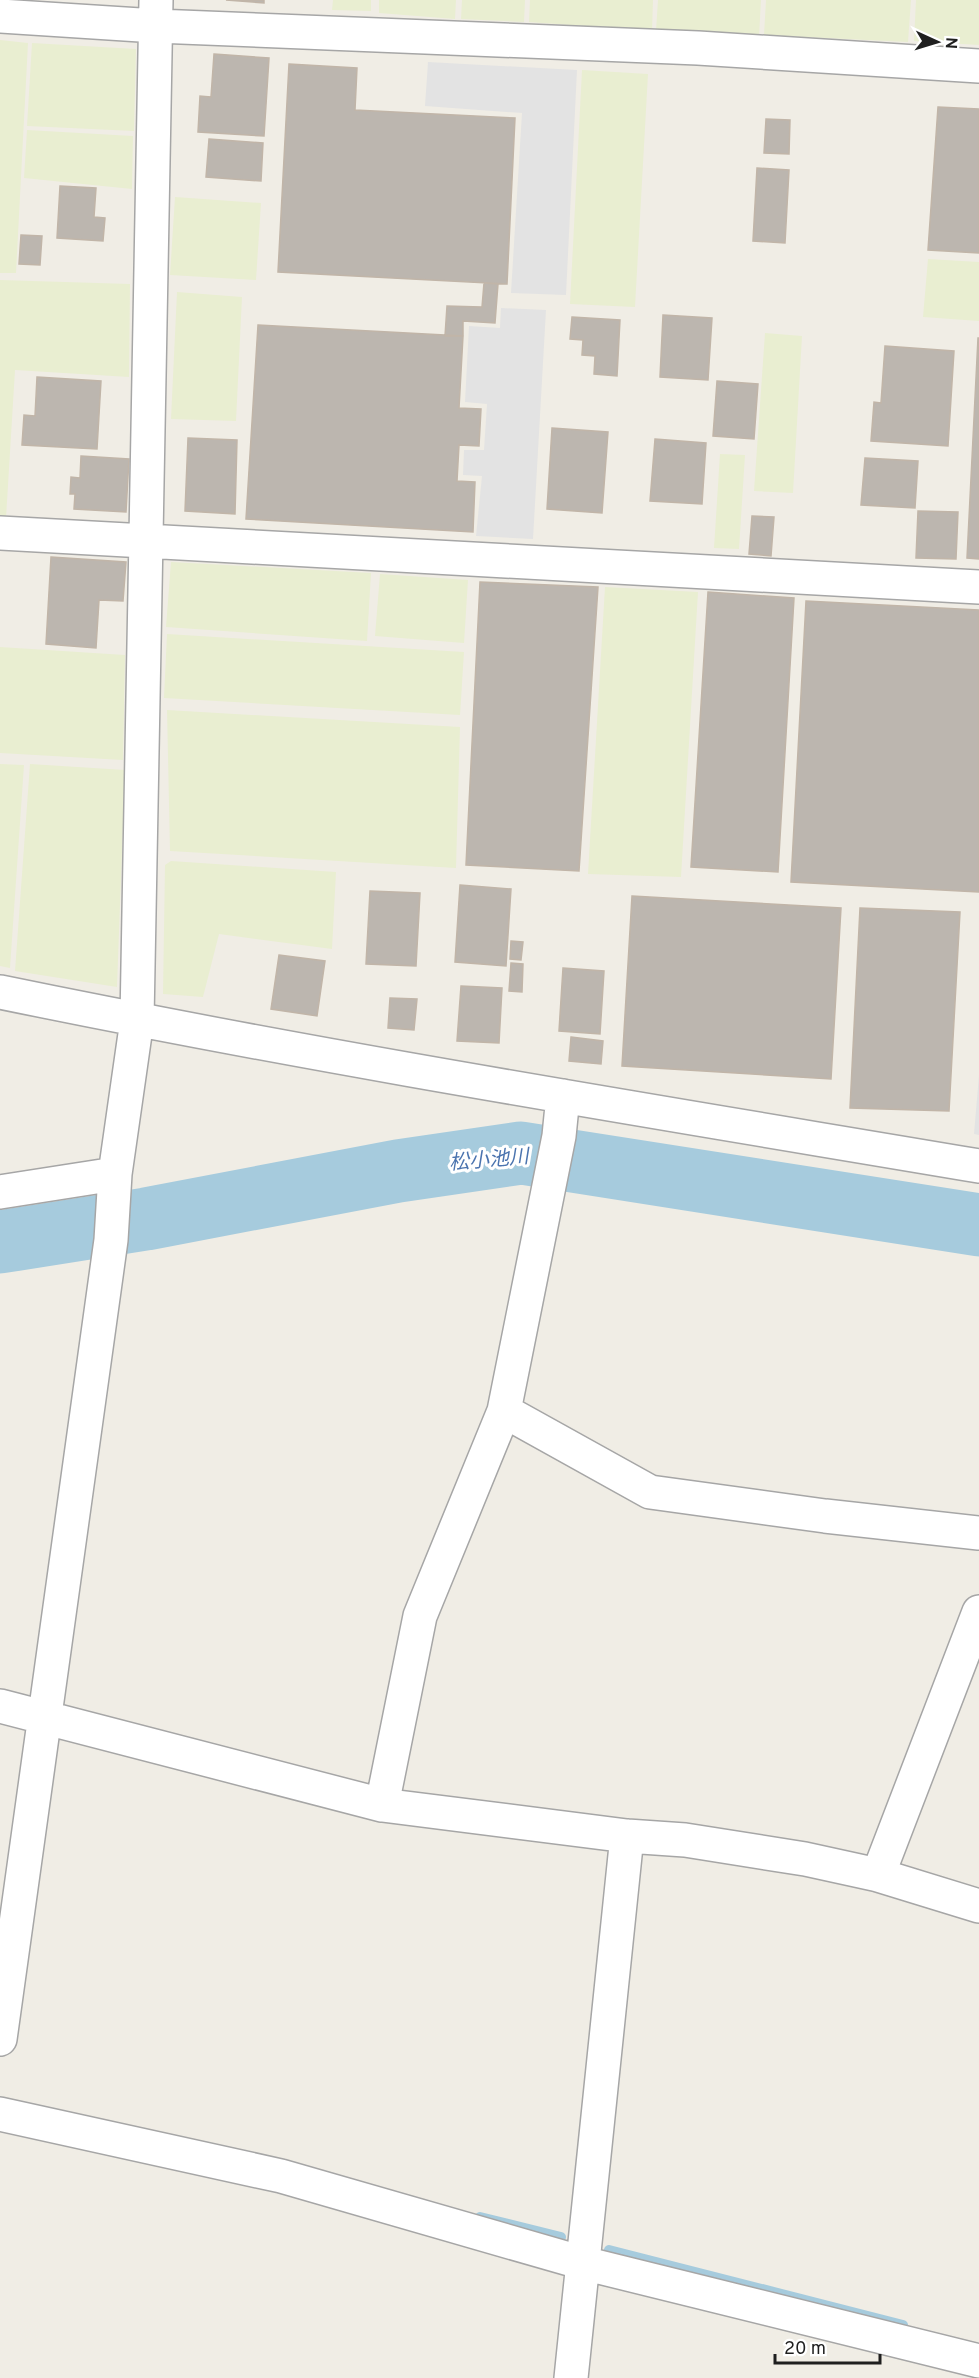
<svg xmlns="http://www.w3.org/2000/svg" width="979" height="2378" font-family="Overpass,'Noto Sans JP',sans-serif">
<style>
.farmland{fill:#e9eed1}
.parking{fill:#e3e3e3}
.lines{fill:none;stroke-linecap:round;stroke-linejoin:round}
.stream{stroke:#a6cbdd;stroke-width:10}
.river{stroke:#a6cbdd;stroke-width:63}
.building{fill:#bcb6af;stroke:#c1b5a8;stroke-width:1.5}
.minor-casing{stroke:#a6a6a6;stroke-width:36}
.minor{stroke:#fff;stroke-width:33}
.labels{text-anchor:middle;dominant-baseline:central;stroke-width:6;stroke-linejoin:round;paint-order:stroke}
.water-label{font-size:20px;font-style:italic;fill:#4b74af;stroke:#fff}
</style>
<rect width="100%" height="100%" fill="#f0ede5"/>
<!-- farmland -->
<path class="farmland" d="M333,0H371V11L332,10Z
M379,0H456L455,19L379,13Z
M462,0H525L524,22L461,19Z
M530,0H653L652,31L529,22Z
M658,0H761L759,37L656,31Z
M766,0H911L908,42L764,35Z
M916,0H979V45L914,41Z
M0,40L28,43L16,273H0Z
M32,43L136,49L134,131L27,126Z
M582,70L648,74L635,307L570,304Z
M27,130L133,136L132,189L24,178Z
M175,197L261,203L256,280L170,275Z
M928,259L979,262V321L923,317Z
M0,280L130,284L129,377L15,370L6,518H0Z
M177,292L242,297L236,421L171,419Z
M765,333L802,336L793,493L754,491Z
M720,454L745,455L739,549L714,548Z
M171,562L371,573L367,641L166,627Z
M380,574L468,580L464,643L375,636Z
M605,587L698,592L681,877L588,874Z
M167,634L464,652L460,715L164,698Z
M0,647L125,655L123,760L0,753Z
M167,710L460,727L456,868L170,851Z
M0,764L24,765L10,968L0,966Z
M30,764L125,770L117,987L15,971Z
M171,861L336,872L332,949L219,934L203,997L163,994L165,865Z"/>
<!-- parking -->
<path class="parking" d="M428,62L577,70L566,295L511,293L522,113L425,106Z
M501,308L546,310L533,539L476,536L482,476L463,475L464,450H484L487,404L465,402L469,326L500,328Z
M979,1075V1135L974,1134Z"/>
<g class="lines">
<!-- stream -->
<path class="stream" d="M480,2217L561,2237
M609,2250L903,2325"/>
<!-- river -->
<path class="river" d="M0,1242L146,1219L398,1171L521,1153L979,1225"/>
</g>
<!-- building -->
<path class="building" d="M226,0H264V3Z
M214,54L269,58L264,136L198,132L200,96L211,97Z
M289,64L357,68L355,110L515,118L507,284L278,272Z
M938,107L979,109V253L928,250Z
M766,119L790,120L789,154L764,153Z
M209,139L263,143L261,181L206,177Z
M757,168L789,170L785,243L753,241Z
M60,186L96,188L94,217L105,218L103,241L57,238Z
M21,235L42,236L40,265L19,264Z
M484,283L498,284L495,323L463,321V336H445L447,306L482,307Z
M663,315L712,318L708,380L660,377Z
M572,317L620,320L617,376L594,374L595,356L582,355L583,340L570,339Z
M258,325L463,336L459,408L481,409L479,446L459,445L457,481L475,482L473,532L246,519Z
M978,338H979V559L967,558Z
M885,346L954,351L948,446L871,441L874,402L881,403Z
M37,377L101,381L97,449L22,445L24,415L35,416Z
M717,381L758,384L754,439L713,436Z
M552,428L608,432L602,513L547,509Z
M188,438L237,440L235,514L185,511Z
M655,439L706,443L702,504L650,501Z
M81,456L129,459L126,512L74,509L75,494H70L71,477L80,478Z
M865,458L918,461L915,508L861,505Z
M918,511L958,512L956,559L916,558Z
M752,516L774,517L771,556L749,554Z
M51,557L126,562L123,601L99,600L96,648L46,644Z
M480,582L598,587L579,871L466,865Z
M708,592L794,598L778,872L691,867Z
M806,601L979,610V892L791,882Z
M460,885L511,889L506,966L455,962Z
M370,891L420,893L416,966L366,964Z
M632,896L841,908L831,1079L622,1066Z
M860,908L960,912L949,1111L850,1108Z
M511,941L523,942L521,960L510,959Z
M279,955L325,961L317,1016L271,1009Z
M511,963L523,964L522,992L509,991Z
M563,968L604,971L600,1034L559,1031Z
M461,986L502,988L499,1043L457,1041Z
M390,998L417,999L414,1030L388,1028Z
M571,1037L603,1041L601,1064L569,1061Z"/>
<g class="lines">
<!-- minor casing -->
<g class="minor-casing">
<path id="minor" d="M0,16L156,26L698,48L979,66
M0,533L979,587
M0,992C325,1059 652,1111 979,1166
M0,1192L115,1174
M504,1411L650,1492L825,1516L979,1533
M0,1706L382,1805L627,1836L685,1840L805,1859L878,1875L979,1906
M382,1805L420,1616L504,1411L559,1136L563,1096
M878,1875L979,1612
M0,2039L111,1240L115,1174L137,1020L156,0
M0,2114L281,2176L583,2263L979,2361
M571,2378L627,1836"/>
</g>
<!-- minor -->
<use href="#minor" class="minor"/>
</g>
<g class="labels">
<!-- water labels -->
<g class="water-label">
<text transform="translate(489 1161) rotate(-5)">松小池川</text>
</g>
</g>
<!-- north arrow -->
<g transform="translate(937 42) rotate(94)" stroke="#ffffff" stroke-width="4.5" paint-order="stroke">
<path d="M0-4.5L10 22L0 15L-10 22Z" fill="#1f1f1f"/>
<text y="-9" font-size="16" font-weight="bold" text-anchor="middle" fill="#1f1f1f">N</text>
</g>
<!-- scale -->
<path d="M775 2354v9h105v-9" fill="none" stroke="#1f1f1f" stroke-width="3"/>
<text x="784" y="2354" font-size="18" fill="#1f1f1f" stroke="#ffffff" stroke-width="4.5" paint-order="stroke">20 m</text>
</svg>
